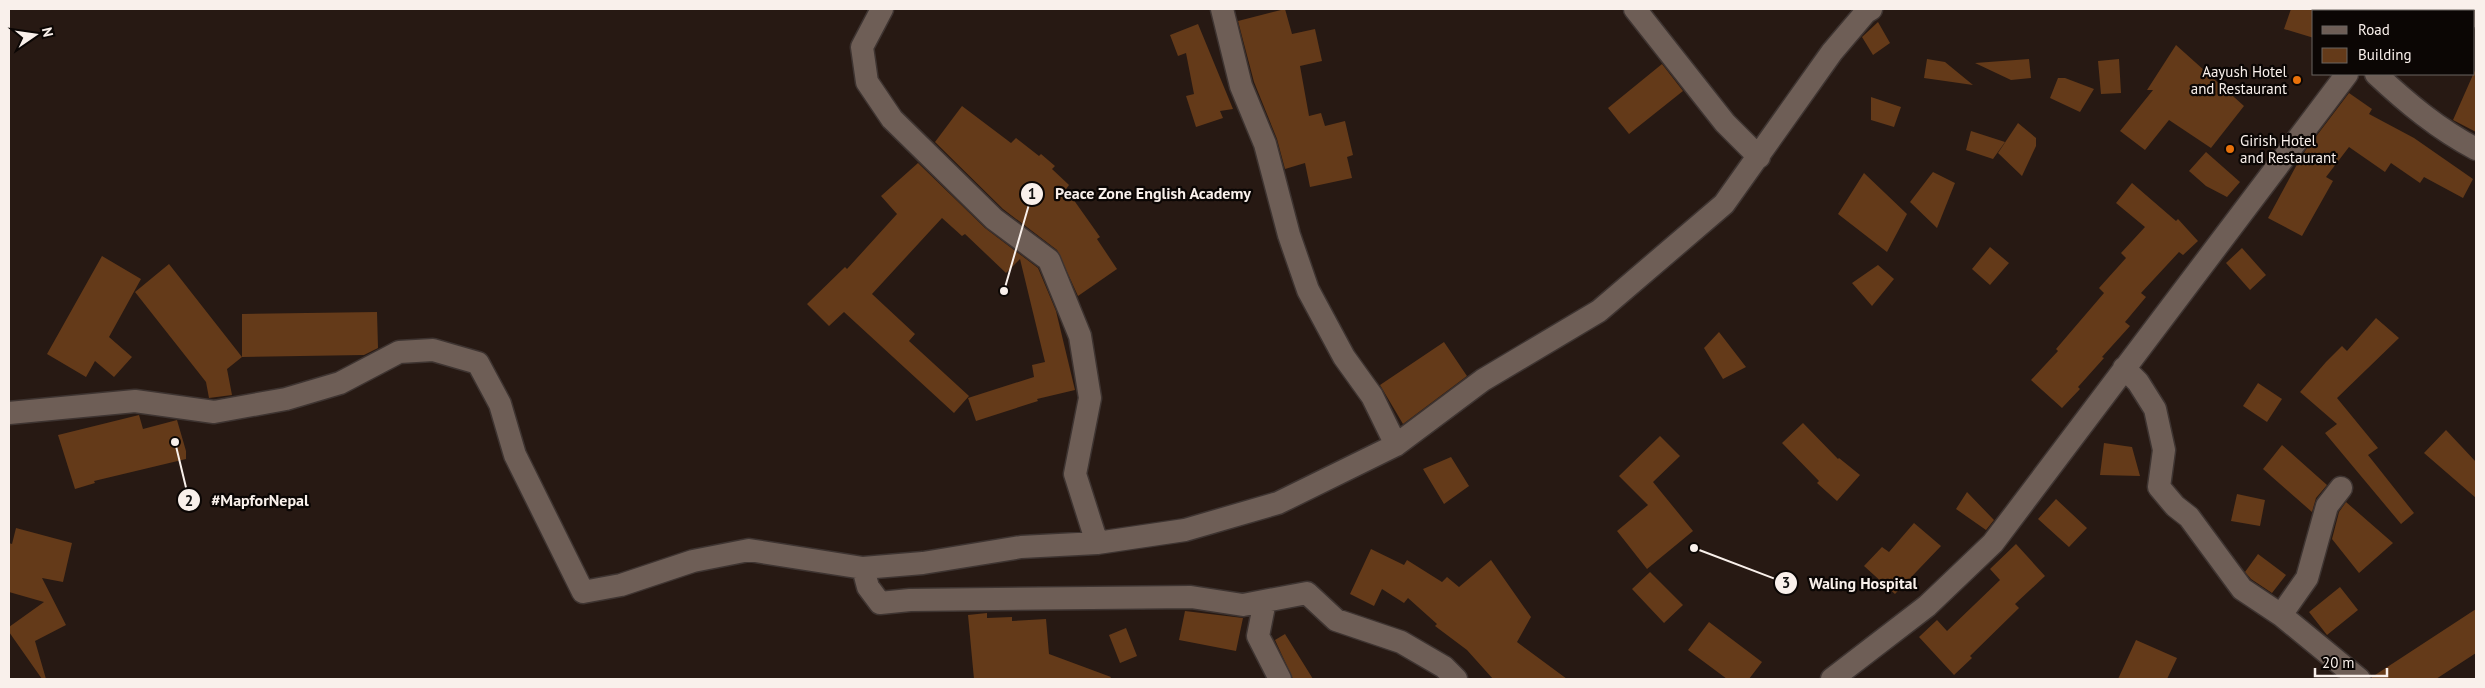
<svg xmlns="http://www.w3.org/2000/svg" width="2485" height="688" font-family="'PT Sans',sans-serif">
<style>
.building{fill:#643a19}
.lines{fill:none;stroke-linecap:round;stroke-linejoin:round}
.minor-casing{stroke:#3e3431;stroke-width:25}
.minor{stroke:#6e5e56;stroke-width:22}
.food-dot{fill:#e8710a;stroke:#0b0604;stroke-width:2}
.labels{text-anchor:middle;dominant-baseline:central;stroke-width:4.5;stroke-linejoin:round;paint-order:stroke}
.poi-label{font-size:15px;fill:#f9f0eb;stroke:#0b0604;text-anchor:end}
.leader{fill:none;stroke:#f9f0eb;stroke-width:2}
.callout-dot{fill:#f9f0eb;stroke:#0b0604;stroke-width:2}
.mark-label{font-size:15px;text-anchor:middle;font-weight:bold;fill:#111}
.callout-label{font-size:16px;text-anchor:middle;font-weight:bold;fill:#f9f0eb;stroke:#0b0604;stroke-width:4.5;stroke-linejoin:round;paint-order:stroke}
</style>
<rect width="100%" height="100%" fill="#271913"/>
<!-- building -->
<path class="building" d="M1285,9L1292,34L1315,29L1322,61L1300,66L1309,116L1321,113L1325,126L1345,121L1353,155L1347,157L1352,178L1310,187L1305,163L1285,169L1277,139L1254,82L1238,21Z
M2291,9H2314V38L2284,29Z
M1878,22L1890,43L1873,55L1862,37Z
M1198,24L1233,109L1220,111L1223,118L1196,127L1186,96L1194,94L1186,53L1178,56L1170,35Z
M2176,45L2244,106L2211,148L2169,120L2145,150L2120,131L2153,90H2147Z
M1927,59L1945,62L1973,85L1924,78Z
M2029,59L2031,78L2011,80L1975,63Z
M2119,59L2121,93L2101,94L2098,61Z
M1662,64L1683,91L1629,134L1608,108Z
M2476,68V132L2453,120Z
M2058,78H2065L2094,89L2080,112L2050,98Z
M2349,93L2372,109L2369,114L2414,138L2473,179L2463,198L2424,177L2420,183L2391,163L2385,172L2349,147L2326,177L2333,181L2302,236L2268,218L2302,155Z
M1871,97L1901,107L1894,127L1871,120Z
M962,106L1011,143L1016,138L1039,156L1041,154L1055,166L1052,169L1069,185L1066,189L1100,237L1097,239L1117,269L1078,296L1057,250L1003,209L935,142Z
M2018,123L2036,138V146L2022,176L1998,153Z
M1971,131L2005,142L1993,159L1966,150Z
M2206,152L2240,182L2227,197L2206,186L2189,171Z
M918,163L985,228L1038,268L1056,311L1075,390L1037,399L1038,401L976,421L968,398L1034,377L1032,365L1045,362L1020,259L1006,273L965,234L962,236L942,218L872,294L915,334L909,341L969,396L954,413L844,312L829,326L807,304L845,267L847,269L897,214L881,196Z
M1933,172L1955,183L1937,228L1910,202Z
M1864,173L1907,214L1887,252L1838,214Z
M2132,183L2176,221L2178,219L2198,241L2183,255L2179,252L2141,293L2146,297L2125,322L2130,326L2102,357L2104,358L2078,387L2080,389L2062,408L2031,380L2058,351L2056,349L2104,293L2099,288L2126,258L2121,253L2145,227L2116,203Z
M1990,247L2009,263L1990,285L1972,269Z
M2242,248L2266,275L2250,290L2226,263Z
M102,256L141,279L109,337L132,357L114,377L95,361L86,377L47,354Z
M169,264L242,357L227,369L232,395L209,398L206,382L135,292Z
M1878,265L1894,279L1872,306L1852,283Z
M377,312L378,348L364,355L242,357V314Z
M2376,318L2399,338L2337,398L2378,448L2368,455L2414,513L2401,524L2325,433L2337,424L2300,392L2326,362L2342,346L2347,351Z
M1719,332L1746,367L1723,379L1704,348Z
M1444,342L1467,376L1403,424L1380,385Z
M2258,383L2282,399L2267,422L2243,406Z
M139,415L143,429L177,420L186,451V459L94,481L95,483L75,489L58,435Z
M1803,423L1838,459L1839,458L1860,475L1837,501L1817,483L1819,481L1782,443Z
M2446,430L2476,462V498L2424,453Z
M1660,436L1680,456L1653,482L1693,531L1647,569L1617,531L1648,505L1619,476Z
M2104,443L2132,447L2140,476L2100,475Z
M2282,445L2327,485L2316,498L2312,512L2263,469Z
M1451,457L1469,486L1444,504L1423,469Z
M1967,492L1994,520L1986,530L1956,509Z
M2237,494L2265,500L2260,526L2231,521Z
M2056,499L2087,528L2069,547L2038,519Z
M2346,502L2393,543L2359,573L2332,539L2339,512Z
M1914,523L1941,546L1895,594L1864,566L1882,547L1889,552Z
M16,528L72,543L63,582L42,578L66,625L35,641L46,679H42L9,632V627L44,602L9,592V543L12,544Z
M2016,544L2045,576L2015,604L2019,608L1970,656L1972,658L1954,675L1919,637L1937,620L1947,631L2000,580L1990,569Z
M1371,549L1404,565L1407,560L1442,582L1447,577L1459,587L1491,560L1531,617L1517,642L1567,679H1493L1467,650L1435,626L1437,624L1408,598L1404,603L1382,589L1374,606L1350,594Z
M2258,554L2286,575L2272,593L2251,579L2245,572Z
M1650,572L1683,605L1664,623L1632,589Z
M2340,587L2358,610L2327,635L2309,612Z
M2476,609V653L2436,679H2372V677Z
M1185,611L1243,618L1236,651L1179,640Z
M987,613V618L1012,617V621L1046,619L1049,654L1111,677L1110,679H974L968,615Z
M1709,622L1762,662L1749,679H1727L1688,650Z
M1126,628L1137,656L1120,663L1109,635Z
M1285,634L1313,679H1293L1275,640Z
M2136,640L2177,658L2167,679H2118Z"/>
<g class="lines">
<!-- minor casing -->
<g class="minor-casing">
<path id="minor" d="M882,9L862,47L867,82L892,119L994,219L1049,260L1080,336L1090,398L1075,474L1097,543
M1222,9L1241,86L1265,144L1289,235L1308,290L1344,357L1372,396L1396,445
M1635,9L1725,123L1759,157
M2370,9L2371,11
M2474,16H2476
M2376,74C2407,103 2438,129 2476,149
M2124,368L2138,382L2155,409L2164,450L2159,487L2175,506L2189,517L2242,589L2281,615L2359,679
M9,413L135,401L214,412L286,399L340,383L399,352L433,350L478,363L500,404L515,455L583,592L621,585L693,561L749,550L863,568L923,563L1021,547L1097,543L1185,530L1278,503L1396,445L1483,380L1599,311L1724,204L1832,52L1866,12L1871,9
M863,568L868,587L880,603L910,600L1191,597L1243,605L1307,593L1336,620L1401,642L1444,667L1456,679
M1265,601L1258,636L1280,679
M2281,615L2307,578L2327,506L2341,488
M1832,679L1927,606L1993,543L2347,74"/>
</g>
<!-- minor -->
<use href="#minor" class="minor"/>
</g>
<!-- markers -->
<g class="food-dot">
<circle cx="2297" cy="80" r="5"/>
<circle cx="2230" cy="149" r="5"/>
</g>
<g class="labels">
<!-- poi labels -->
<g class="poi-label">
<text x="2287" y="71">Aayush Hotel<tspan x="2287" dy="17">and Restaurant</tspan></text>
<text x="2240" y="140" text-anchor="start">Girish Hotel<tspan x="2240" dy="17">and Restaurant</tspan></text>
</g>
</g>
<!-- callouts -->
<path class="leader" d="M1004 291L1032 194M175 442L189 500M1694 548L1786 583"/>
<g class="callout-dot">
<circle cx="1004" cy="291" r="5"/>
<circle cx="175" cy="442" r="5"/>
<circle cx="1694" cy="548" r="5"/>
<circle cx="1032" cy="194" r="12"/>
<circle cx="189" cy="500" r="12"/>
<circle cx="1786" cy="583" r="12"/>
</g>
<g class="mark-label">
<text x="1032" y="199">1</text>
<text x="189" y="506">2</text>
<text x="1786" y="588">3</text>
</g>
<g class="callout-label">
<text x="1153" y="199">Peace Zone English Academy</text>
<text x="260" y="506">#MapforNepal</text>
<text x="1863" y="589">Waling Hospital</text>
</g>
<!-- border -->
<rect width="2485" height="688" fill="none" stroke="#f9f0eb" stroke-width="20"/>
<!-- legend -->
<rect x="2312" y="10" width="162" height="65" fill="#0b0604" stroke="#6a6460"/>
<rect x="2322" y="26" width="25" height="8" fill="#6e5e56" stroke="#6a6460"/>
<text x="2358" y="35" font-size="15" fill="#f9f0eb">Road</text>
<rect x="2322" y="48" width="25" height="15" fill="#643a19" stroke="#6a6460"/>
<text x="2358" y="60" font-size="15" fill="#f9f0eb">Building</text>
<!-- north arrow -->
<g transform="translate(35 35) rotate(77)" stroke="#0b0604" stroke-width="4" paint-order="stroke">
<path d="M0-4L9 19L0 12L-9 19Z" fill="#f9f0eb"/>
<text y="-8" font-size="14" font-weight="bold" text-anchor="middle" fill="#f9f0eb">N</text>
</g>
<!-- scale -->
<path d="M2315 668v8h72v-8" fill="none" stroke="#f9f0eb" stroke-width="2.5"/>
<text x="2322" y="668" font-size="15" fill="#f9f0eb" stroke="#0b0604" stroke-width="4" paint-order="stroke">20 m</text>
</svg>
